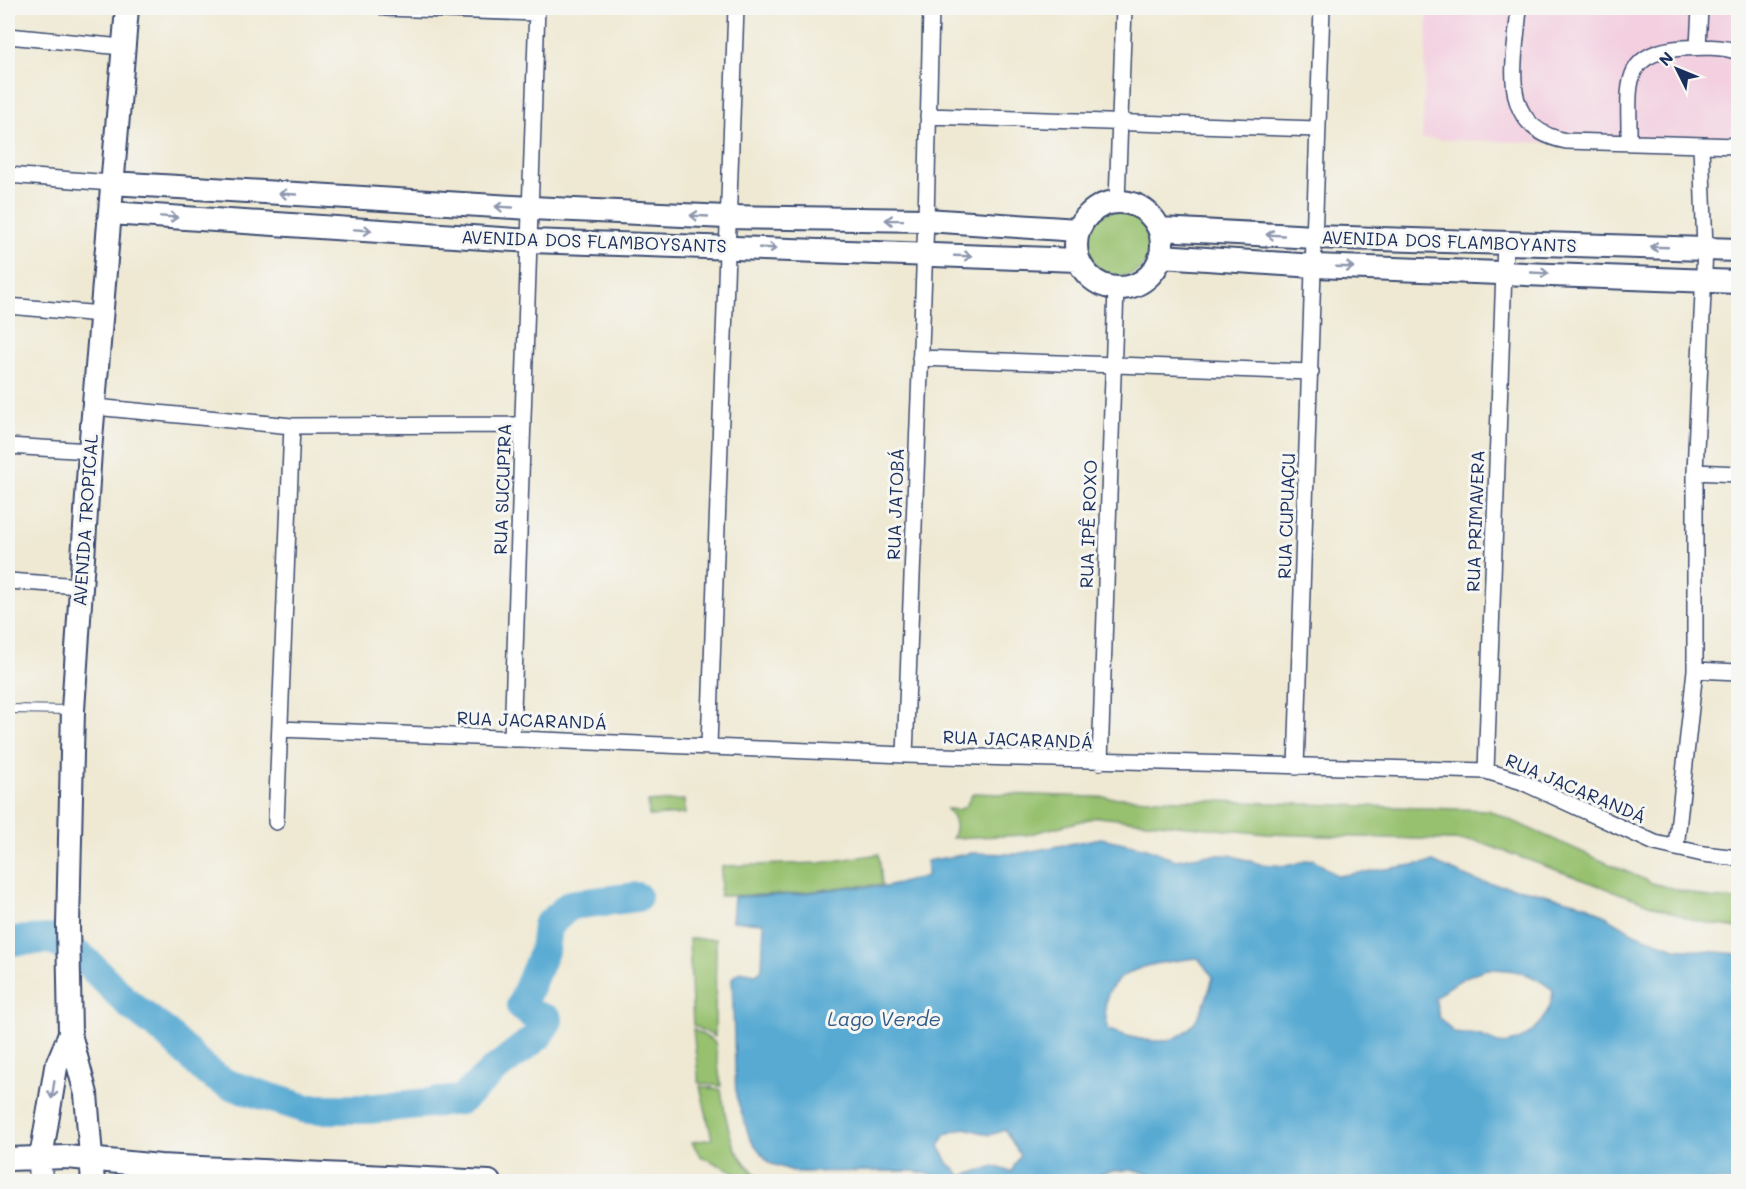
<svg xmlns="http://www.w3.org/2000/svg" width="1746" height="1189" font-family="Mali,sans-serif">
<style>
.built{fill:#f3cfe0}
.green{fill:#97c16e;stroke:#597866;stroke-width:1.5}
.water{fill:#59aad3;stroke:#3a6c98;stroke-width:1.5;fill-rule:evenodd}
.lines{fill:none;stroke-linecap:round;stroke-linejoin:round}
.river{stroke:#59aad3;stroke-width:30}
.lane-casing{stroke:#3b4b70;stroke-width:10}
.street-casing{stroke:#3b4b70;stroke-width:18}
.secondary-casing{stroke:#3b4b70;stroke-width:26}
.lane{stroke:#fff;stroke-width:8}
.street{stroke:#fff;stroke-width:15}
.secondary{stroke:#fff;stroke-width:22}
.oneway{stroke:#8d97ae}
.labels{text-anchor:middle;dominant-baseline:central;stroke-width:6;stroke-linejoin:round;paint-order:stroke}
.street-label{font-size:18px;fill:#1b2f5e;stroke:#f6f6f2}
.water-label{font-size:20px;font-style:italic;fill:#315a87;stroke:#f6f6f2}
</style>
<rect width="100%" height="100%" fill="#f6f6f2"/>
<filter id="ink" filterUnits="userSpaceOnUse"><feTurbulence type="fractalNoise" baseFrequency=".0167" numOctaves="2"/><feDisplacementMap in="SourceGraphic" scale="12" xChannelSelector="R" yChannelSelector="G"/><feConvolveMatrix kernelMatrix="1 2 1 2 8 2 1 2 1" color-interpolation-filters="sRGB"/></filter>
<filter id="wash" filterUnits="userSpaceOnUse"><feTurbulence type="fractalNoise" baseFrequency=".008" numOctaves="4" result="noise"/><feDisplacementMap in="SourceGraphic" scale="24" xChannelSelector="R" yChannelSelector="G"/><feGaussianBlur stdDeviation="1.35" result="paint"/><feColorMatrix in="noise" values="0 0 0 0 0 0 0 0 0 0 0 0 0 0 0 0 0 1.4 0 .05"/><feComposite in="paint" operator="in"/></filter>
<g filter="url(#wash)">
<rect width="100%" height="100%" fill="#efe9d3"/>
<!-- built -->
<path class="built" d="M1428,8H1738V149L1422,139Z"/>
<!-- green -->
<path class="green" d="M1087 243a33 33 0 1 1 66 0a33 33 0 1 1-66 0Z
M973,793L1488,810L1652,883L1710,898L1738,900V928L1696,921L1476,841L1268,834L1097,817L1026,835L952,838C958,826 955,819 947,809L958,810L966,806Z
M684,800L685,814L649,816L648,802Z
M879,854L882,885L850,886L791,894L720,896L722,866L820,863Z
M689,939H716L715,1037L693,1025Z
M693,1029L715,1042L721,1086L699,1083Z
M700,1086L721,1090C728,1129 730,1158 765,1181H754L700,1156L692,1142L712,1139Z"/>
<!-- water -->
<path class="water" d="M1101,838L1147,848L1176,860L1204,855H1230L1260,864L1286,866L1313,859L1338,876L1433,862L1476,881L1533,891L1587,905L1634,933L1675,948L1738,954V1181L1171,1182C1143,1169 1117,1165 1090,1179L978,1181L957,1180L913,1171L796,1172L769,1163L750,1139L736,1096L732,978L740,971L756,974L762,969L764,923L732,921L734,897L791,895L849,887H886L927,876V861L972,853L1016,854ZM1198,958L1213,977C1196,1042 1172,1053 1109,1030C1089,968 1154,963 1198,958ZM1486,969C1515,969 1530,972 1553,990C1552,1013 1533,1038 1509,1043C1497,1046 1488,1037 1477,1035C1470,1034 1462,1034 1454,1033L1439,1017L1435,998C1451,984 1466,975 1486,969ZM965,1128L990,1135L1005,1130L1020,1155L1011,1172L994,1166L962,1176L949,1164L939,1146L946,1134Z"/>
<g class="lines">
<!-- river -->
<path class="river" d="M8,941L53,939L85,960L130,1005L164,1031L207,1072L227,1084L307,1109H367L461,1100L493,1071L538,1036L548,1020L533,1015L521,1006L544,951L547,926L570,905L637,897"/>
</g>
</g>
<g filter="url(#ink)">
<g class="lines">
<!-- lane casing -->
<g class="lane-casing">
<path id="lane" d="M8,709L72,710"/>
</g>
<!-- street casing -->
<g class="street-casing">
<path id="street" d="M385,8L536,13
M1519,8C1515,62 1496,127 1566,141L1738,146
M8,36L122,47
M1698,47L1700,8
M928,116L1317,129
M1629,142C1630,90 1618,52 1683,48C1701,47 1722,46 1738,52
M8,175L111,183
M1117,201L1124,8
M8,306L101,314
M920,358L1311,372
M95,407L292,426L523,425
M8,446L90,451
M1695,472L1738,474
M8,581L80,586
M1695,670L1738,672
M280,729L905,755L1486,771L1520,781L1655,843L1703,854L1738,858
M512,739L537,8
M709,745L736,8
M905,755L926,220L931,8
M1100,762L1116,288
M1296,767L1322,8
M1486,771L1505,243
M276,822L292,426
M1676,848L1695,670V472L1705,248L1701,146"/>
</g>
<!-- secondary casing -->
<g class="secondary-casing">
<path id="secondary" d="M111,183L531,208L726,217L926,220L1078,230
M1076 245a43 43 0 1 1 86 0a43 43 0 1 1-86 0Z
M110,213L530,241L1078,260
M1160,229L1315,237L1738,250
M1161,256L1315,266L1738,282
M8,1159L67,1157L160,1166L489,1182
M41,1182L40,1164L56,1067L70,1034
M93,1182L86,1094L70,1034L68,925L73,710L90,451L127,8"/>
</g>
<!-- lane -->
<use href="#lane" class="lane"/>
<!-- street -->
<use href="#street" class="street"/>
<!-- secondary -->
<use href="#secondary" class="secondary"/>
</g>
<!-- one-way arrows -->
<defs><path id="oneway-shaft" d="M-6 0H5M1.5-3L5.5 0L1.5 3" fill="none" stroke-width="1.6" stroke-linecap="round" stroke-linejoin="round" transform="scale(1.5)"/></defs>
<g class="oneway">
<use href="#oneway-shaft" transform="translate(288 194) rotate(-177)"/>
<use href="#oneway-shaft" transform="translate(504 207) rotate(-177)"/>
<use href="#oneway-shaft" transform="translate(699 216) rotate(-177)"/>
<use href="#oneway-shaft" transform="translate(169 217) rotate(4)"/>
<use href="#oneway-shaft" transform="translate(894 220) rotate(-179)"/>
<use href="#oneway-shaft" transform="translate(363 230) rotate(4)"/>
<use href="#oneway-shaft" transform="translate(1275 235) rotate(-177)"/>
<use href="#oneway-shaft" transform="translate(1659 247) rotate(-178)"/>
<use href="#oneway-shaft" transform="translate(768 248) rotate(2)"/>
<use href="#oneway-shaft" transform="translate(963 256) rotate(2)"/>
<use href="#oneway-shaft" transform="translate(1345 267) rotate(2)"/>
<use href="#oneway-shaft" transform="translate(1540 273) rotate(3)"/>
<use href="#oneway-shaft" transform="translate(53 1090) rotate(99)"/>
</g>
</g>
<g class="labels">
<!-- street labels -->
<g class="street-label">
<text transform="translate(594 241) rotate(2)">AVENIDA DOS FLAMBOYSANTS</text>
<text transform="translate(1449 241) rotate(2)">AVENIDA DOS FLAMBOYANTS</text>
<text transform="translate(502 489) rotate(-88)">RUA SUCUPIRA</text>
<text transform="translate(895 504) rotate(-88)">RUA JATOBÁ</text>
<text transform="translate(1286 516) rotate(-88)">RUA CUPUAÇU</text>
<text transform="translate(85 520) rotate(-86)">AVENIDA TROPICAL</text>
<text transform="translate(1475 521) rotate(-88)">RUA PRIMAVERA</text>
<text transform="translate(1088 524) rotate(-88)">RUA IPÊ ROXO</text>
<text transform="translate(532 720) rotate(2)">RUA JACARANDÁ</text>
<text transform="translate(1018 739) rotate(2)">RUA JACARANDÁ</text>
<text transform="translate(1576 788) rotate(23)">RUA JACARANDÁ</text>
</g>
<!-- water labels -->
<g class="water-label">
<text x="884" y="1018">Lago Verde</text>
</g>
</g>
<!-- margin -->
<rect width="1746" height="1189" fill="none" stroke="#f6f6f2" stroke-width="30"/>
<!-- north arrow -->
<g transform="translate(1677 69) rotate(313)" stroke="#f6f6f2" stroke-width="4.5" paint-order="stroke">
<path d="M0-4.5L10 22L0 15L-10 22Z" fill="#1b2f5e"/>
<text y="-9" font-size="16" font-weight="bold" text-anchor="middle" fill="#1b2f5e">N</text>
</g>
</svg>
